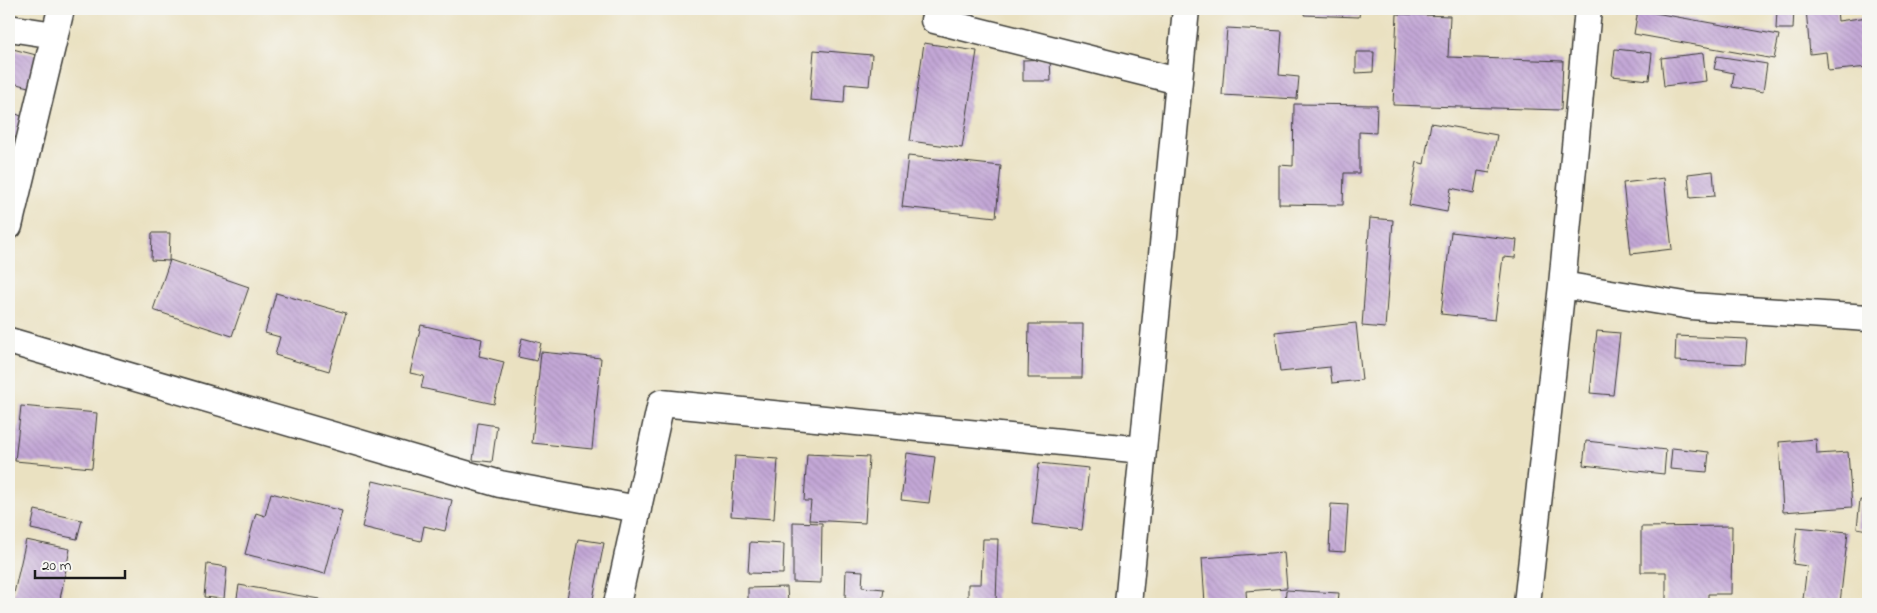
<svg xmlns="http://www.w3.org/2000/svg" width="1877" height="613" font-family="'Indie Flower',sans-serif">
<style>
.building{fill:url(#building-back-hatch)}
.lines{fill:none;stroke-linecap:round;stroke-linejoin:round}
.minor-casing{stroke:#3b3a35;stroke-width:29}
.minor{stroke:#fff;stroke-width:26}
</style>
<defs>
<pattern id="building-back-hatch" width="6" height="6" patternUnits="userSpaceOnUse" patternTransform="scale(1.25)"><rect width="6" height="6" fill="#c3a7d6"/><path d="M-1 5l2 2M0 0l6 6M5-1l2 2" fill="none" stroke="#a78fb7"/></pattern>
</defs>
<rect width="100%" height="100%" fill="#f6f6f2"/>
<filter id="ink" filterUnits="userSpaceOnUse"><feTurbulence type="fractalNoise" baseFrequency=".02" numOctaves="2"/><feDisplacementMap in="SourceGraphic" scale="10" xChannelSelector="R" yChannelSelector="G"/><feConvolveMatrix kernelMatrix="1 2 1 2 8 2 1 2 1" color-interpolation-filters="sRGB"/></filter>
<filter id="wash" filterUnits="userSpaceOnUse"><feTurbulence type="fractalNoise" baseFrequency=".0096" numOctaves="4" result="noise"/><feDisplacementMap in="SourceGraphic" scale="20" xChannelSelector="R" yChannelSelector="G"/><feGaussianBlur stdDeviation="1.12" result="paint"/><feColorMatrix in="noise" values="0 0 0 0 0 0 0 0 0 0 0 0 0 0 0 0 0 1.4 0 .05"/><feComposite in="paint" operator="in"/></filter>
<g filter="url(#wash)">
<rect width="100%" height="100%" fill="#eae1c1"/>
<g id="blocks">
<!-- building -->
<path class="building" d="M1305,9H1360L1359,17L1304,15Z
M1777,9H1794L1793,29H1776Z
M1806,9H1837L1838,21L1868,17V67L1828,71L1826,52L1810,54Z
M1638,10L1779,35L1774,59L1634,34Z
M1397,14L1450,16L1448,57L1563,61L1561,110L1393,105Z
M1227,28L1282,31L1279,75L1299,77L1297,99L1222,95Z
M924,43L977,51L962,148L910,141Z
M9,48L40,56L32,88L9,82Z
M1615,49L1652,53L1649,80L1612,76Z
M814,50L872,55L869,86L845,84L844,103L810,100Z
M1356,52H1374L1373,72L1356,73Z
M1703,53L1706,81L1664,86L1661,58Z
M1717,56L1767,64L1763,92L1732,87L1734,73L1714,69Z
M1050,59L1051,81H1023V60Z
M1294,104L1377,105L1376,133L1359,132V173H1344L1343,205L1279,204V165L1293,166Z
M14,113L28,119L20,139L9,135V125Z
M1431,123L1497,135L1490,173L1478,171L1474,193L1451,188L1447,212L1409,205L1417,162L1424,164Z
M908,156L1001,166L996,217L902,207Z
M1713,171L1715,196L1690,198L1688,174Z
M1664,178L1672,249L1631,254L1623,183Z
M1370,218L1393,220L1385,328L1362,326Z
M1451,232L1517,240L1515,258L1503,257L1495,320L1441,314Z
M152,233H170L169,261L151,260Z
M170,260L249,287L232,336L153,310Z
M276,293L346,313L329,371L275,355L280,337L265,333Z
M1356,323L1362,380L1332,383L1330,367L1280,372L1275,332Z
M1029,324H1083L1082,378H1028Z
M421,325L482,339L479,356L504,362L494,404L421,388L424,376L410,373Z
M1597,331L1620,333L1613,395L1590,393Z
M1676,336L1747,339L1745,364L1675,361Z
M522,338L541,343L537,361L518,357Z
M541,352L601,358L592,449L532,443Z
M21,406L97,413L92,468L15,461Z
M478,423L497,426L492,462L473,460Z
M1816,439L1817,454L1848,452L1852,507L1783,512L1779,442Z
M1586,441L1666,450L1664,474L1583,465Z
M1672,448L1709,452L1707,472L1670,469Z
M907,453L935,457L929,503L901,500Z
M807,454L869,457L865,523L809,520L811,501H804Z
M735,456L778,459L774,519L731,516Z
M1039,463L1089,468L1082,530L1032,524Z
M373,481L452,500L445,531L424,526L421,541L362,527Z
M271,493L342,511L325,574L245,554L256,513L265,516Z
M1860,500L1868,501V530L1857,528Z
M1331,504L1348,505L1345,552L1329,551Z
M35,510L82,520L77,539L31,529Z
M793,522L822,523L821,583L793,582Z
M1732,526L1731,594H1708V604H1666V572H1641V527Z
M1797,527L1848,532L1840,603L1803,599L1807,566L1793,564Z
M578,539L604,543L592,604H566Z
M983,539H998L996,603L968,602V584H981Z
M26,540L70,549L59,604H22L12,602Z
M750,542L784,544L783,574L748,573Z
M1284,552L1287,588L1246,591L1247,604H1205L1202,558Z
M207,564L227,567L224,599L204,597Z
M846,570L863,571L862,587L884,589L882,602L845,599Z
M239,585L319,599L318,604H236Z
M787,587L788,604H748V588Z
M1286,590L1339,593L1338,604H1285Z
M1743,601L1763,603V604H1743Z"/>
</g>
</g>
<g filter="url(#ink)">
<use href="#blocks" fill-opacity="0" stroke="#3b3a35" stroke-width="1"/>
<g class="lines">
<!-- minor casing -->
<g class="minor-casing">
<path id="minor" d="M934,20L1178,81
M9,28L55,35
M9,226L61,9
M1562,285L1691,306L1868,318
M9,341L500,484L638,509
M617,604L661,403L1143,450
M1128,604L1186,9
M1527,604L1562,285L1588,9"/>
</g>
<!-- minor -->
<use href="#minor" class="minor"/>
</g>
</g>
<!-- margin -->
<rect width="1877" height="613" fill="none" stroke="#f6f6f2" stroke-width="30"/>
<!-- scale -->
<path d="M35 570v8h90v-8" fill="none" stroke="#1c1c1c" stroke-width="2.5"/>
<text x="42" y="570" font-size="15" fill="#1c1c1c" stroke="#f6f6f2" stroke-width="4" paint-order="stroke">20 m</text>
</svg>
